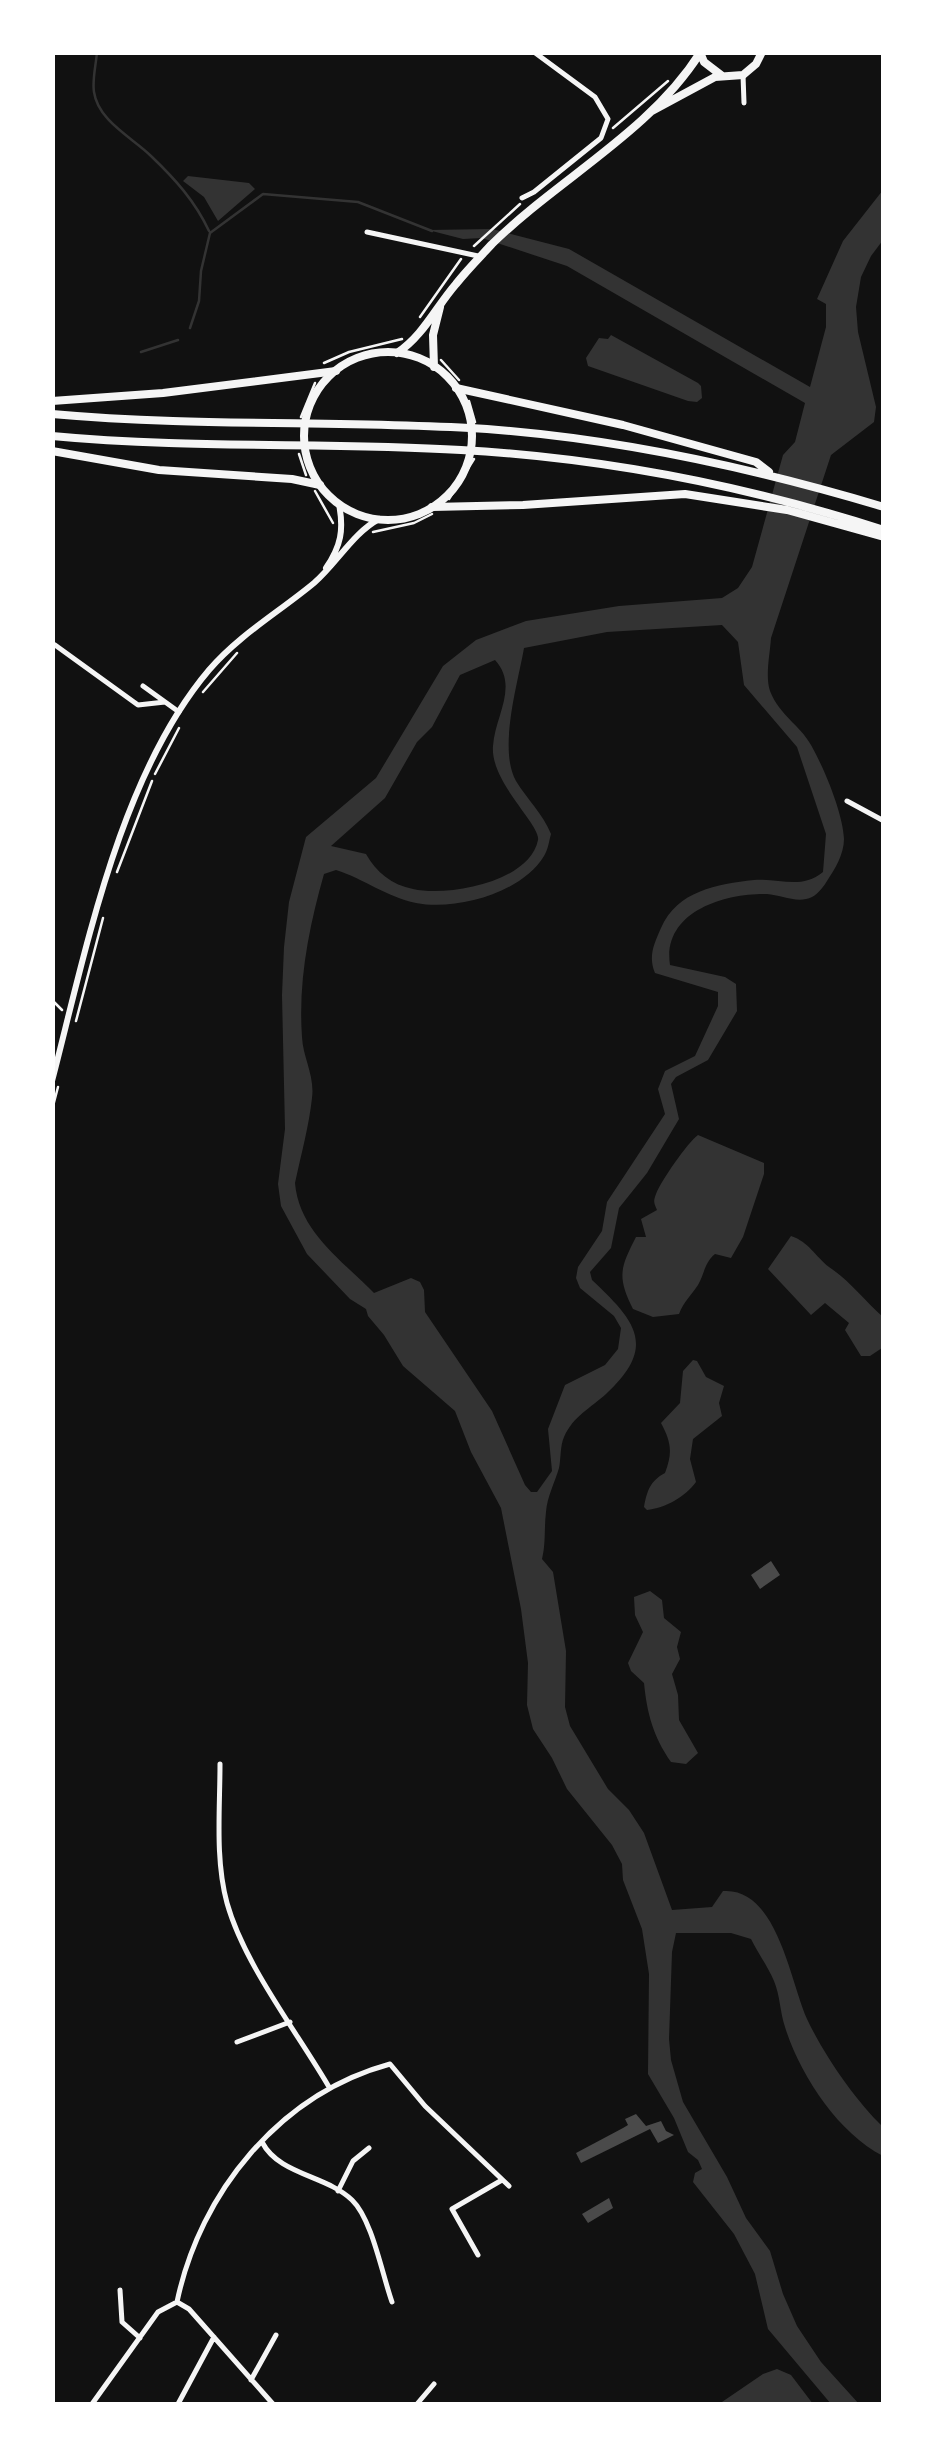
<svg xmlns="http://www.w3.org/2000/svg" width="936" height="2457" font-family="'Fira Sans',sans-serif">
<style>
.water{fill:#333;fill-rule:evenodd}
.lines{fill:none;stroke-linecap:round;stroke-linejoin:round}
.stream{stroke:#333;stroke-width:2.5}
.building{fill:#4a4a4a}
.path{stroke:#f5f5f5;stroke-width:2.5}
.minor{stroke:#f5f5f5;stroke-width:5}
.secondary{stroke:#f5f5f5;stroke-width:6}
.primary{stroke:#f5f5f5;stroke-width:8}
.trunk{stroke:#f5f5f5;stroke-width:8}
</style>
<rect width="100%" height="100%" fill="#111"/>
<!-- water -->
<path class="water" d="M188,176L249,183L255,189L218,221L204,197L183,181Z
M883,190V240L871,256L861,277L856,307L858,332L876,407L874,422L831,455L771,638C770,654 765,676 770,691C780,716 799,724 811,745C824,768 843,813 844,839C844,854 835,869 827,881C824,886 818,894 812,897C798,904 781,895 767,894C724,893 662,912 670,965L725,977L736,984L737,1011L708,1060L676,1077L671,1084L679,1119L647,1173L619,1208L611,1248L590,1272L592,1280C633,1319 659,1345 607,1393C590,1409 574,1415 564,1437C560,1446 561,1458 559,1468C555,1482 547,1497 546,1512C544,1528 546,1543 542,1559L553,1572L566,1651L565,1707L570,1726L608,1789L629,1810L644,1833L672,1910L712,1907L723,1891C777,1887 790,1981 807,2019C824,2055 855,2100 883,2127V2156C838,2133 800,2075 785,2027C780,2012 780,1995 774,1981C768,1967 758,1953 751,1939L731,1933H676L672,1952L669,2039L671,2060L683,2102L727,2177L746,2218L770,2251L783,2294L797,2326L821,2362L859,2404H831L768,2329L755,2274L734,2234L693,2182L695,2173L702,2169L698,2160L688,2152L674,2118L648,2074L649,1974L642,1929L623,1880L622,1864L612,1845L567,1789L552,1758L533,1729L527,1705L528,1663L521,1609L501,1508L471,1452L455,1411L403,1366L384,1335L368,1316L366,1309L350,1299L307,1254L281,1206L278,1184L285,1129L282,995L284,947L289,902L306,837L376,778L443,666L476,640L526,621L619,606L722,598L738,588L752,567L783,455L795,442L805,403L567,266L482,238L463,239L428,230L492,229L569,249L810,387L826,327V304L817,299L843,241ZM722,625L738,642L744,685L797,747L826,834L823,872C801,890 780,878 754,880C717,884 677,891 661,928C654,944 648,956 655,973L718,992V1006L695,1056L665,1071L658,1089L665,1114L607,1202L602,1231L578,1267L576,1278L580,1288L614,1316L621,1328L618,1349L605,1365L565,1385L548,1429L552,1471L537,1492H531L525,1485L492,1411L425,1312L424,1290L420,1282L411,1278L374,1293C343,1261 299,1232 295,1183C301,1155 309,1126 312,1098C315,1076 303,1058 302,1037C298,981 309,927 324,874L336,870C364,879 387,897 416,903C456,911 522,893 544,856C548,850 549,841 551,834C543,814 527,799 516,781C498,749 518,683 524,648L607,632ZM495,660C519,686 495,716 493,746C490,782 541,825 538,840C530,882 448,897 413,889C392,885 376,872 366,854L331,846L385,798L417,742L432,727L460,675Z
M611,335L698,383L701,386L702,398L697,402L688,401L588,366L586,358L599,338L608,339Z
M698,1135L764,1163V1174L743,1237L731,1258L715,1254C704,1263 705,1273 698,1285C691,1296 684,1301 679,1314L653,1317L633,1309C617,1277 620,1268 636,1237H646L641,1219L657,1210C654,1203 653,1202 656,1194C661,1181 688,1142 698,1135Z
M791,1236C809,1242 815,1256 829,1267C850,1281 864,1300 883,1317L882,1348L870,1356H861L845,1330L849,1323L825,1303L811,1315L768,1269Z
M693,1360L697,1361L706,1377L724,1386L719,1403L722,1416L693,1439L690,1459L696,1482C685,1497 665,1508 647,1510L644,1507C647,1491 650,1481 665,1473C673,1452 671,1442 661,1423L680,1403L683,1371Z
M650,1591L662,1600L664,1618L681,1632L677,1647L680,1659L672,1674L678,1695L679,1720L698,1753L686,1764L671,1762C653,1736 647,1713 644,1683L631,1671L628,1663L643,1632L635,1615L634,1597Z
M777,2369L791,2375L813,2404H719L763,2374Z"/>
<g class="lines">
<!-- stream -->
<path class="stream" d="M97,52C96,65 92,80 94,92C98,121 133,138 151,156C175,179 195,201 209,231
M190,328L199,301L201,271L210,233L263,194L358,202L432,231
M141,352L178,340"/>
</g>
<!-- building -->
<path class="building" d="M771,1561L780,1575L760,1589L751,1575Z
M636,2114L646,2126L661,2121L666,2131L674,2135L658,2143L650,2129L581,2163L576,2153L623,2128L628,2125L625,2119Z
M609,2198L613,2208L588,2223L582,2214Z"/>
<g class="lines">
<!-- path -->
<path class="path" d="M613,128L668,81
M474,246L520,204
M420,317L461,259
M441,360L459,380
M324,363L349,352L402,339
M469,401L475,422
M301,417L315,383
M299,454L306,475
M315,491L333,523
M449,499L474,459
M373,532L414,523L432,514
M203,692L237,653
M155,774L179,728
M117,872L152,781
M52,1000L62,1010
M76,1021L103,918
M52,1110L58,1087"/>
<!-- minor -->
<path class="minor" d="M743,75L744,103
M522,198L534,192L601,138L608,119L595,97L534,52
M367,232L478,256
M55,645L138,705L165,702
M143,686L179,712
M847,801L884,821
M220,1764C220,1810 215,1859 227,1903C244,1964 297,2032 329,2087
M237,2042L290,2022
M262,2142C279,2175 326,2175 352,2200C372,2219 382,2274 392,2302
M338,2191L353,2161L369,2148
M478,2255L452,2209L502,2180
M120,2290L122,2322L140,2338
M177,2302L189,2309L273,2404
M251,2380L276,2335
M92,2404L158,2312L177,2302C200,2192 280,2094 390,2064L425,2106L509,2186
M178,2404L214,2337
M417,2404L434,2384"/>
<!-- secondary -->
<path class="secondary" d="M326,568C341,546 344,530 339,504
M52,1081C86,950 120,775 209,670C239,635 279,612 314,583C337,563 353,533 379,519"/>
<!-- primary -->
<path class="primary" d="M700,52L704,62L721,75
M652,111L715,77L743,75L756,64L762,52
M304 436a84 84 0 1 1 168 0a84 84 0 1 1-168 0Z
M397,353C423,336 436,307 456,284C467,270 480,257 492,244C558,179 650,132 700,53
M434,367L433,335L440,307"/>
<!-- trunk -->
<path class="trunk" d="M456,388L623,425L756,462L769,472
M52,401L163,393L336,371
M52,414C197,427 342,420 487,429C622,439 754,468 884,507
M52,436C188,449 325,442 461,450C604,458 747,486 884,530
M52,451L159,470L292,479L320,485
M432,507L523,505L685,494L787,510L884,537"/>
</g>
<!-- border -->
<rect width="936" height="2457" fill="none" stroke="#ffffff" stroke-width="110"/>
</svg>
